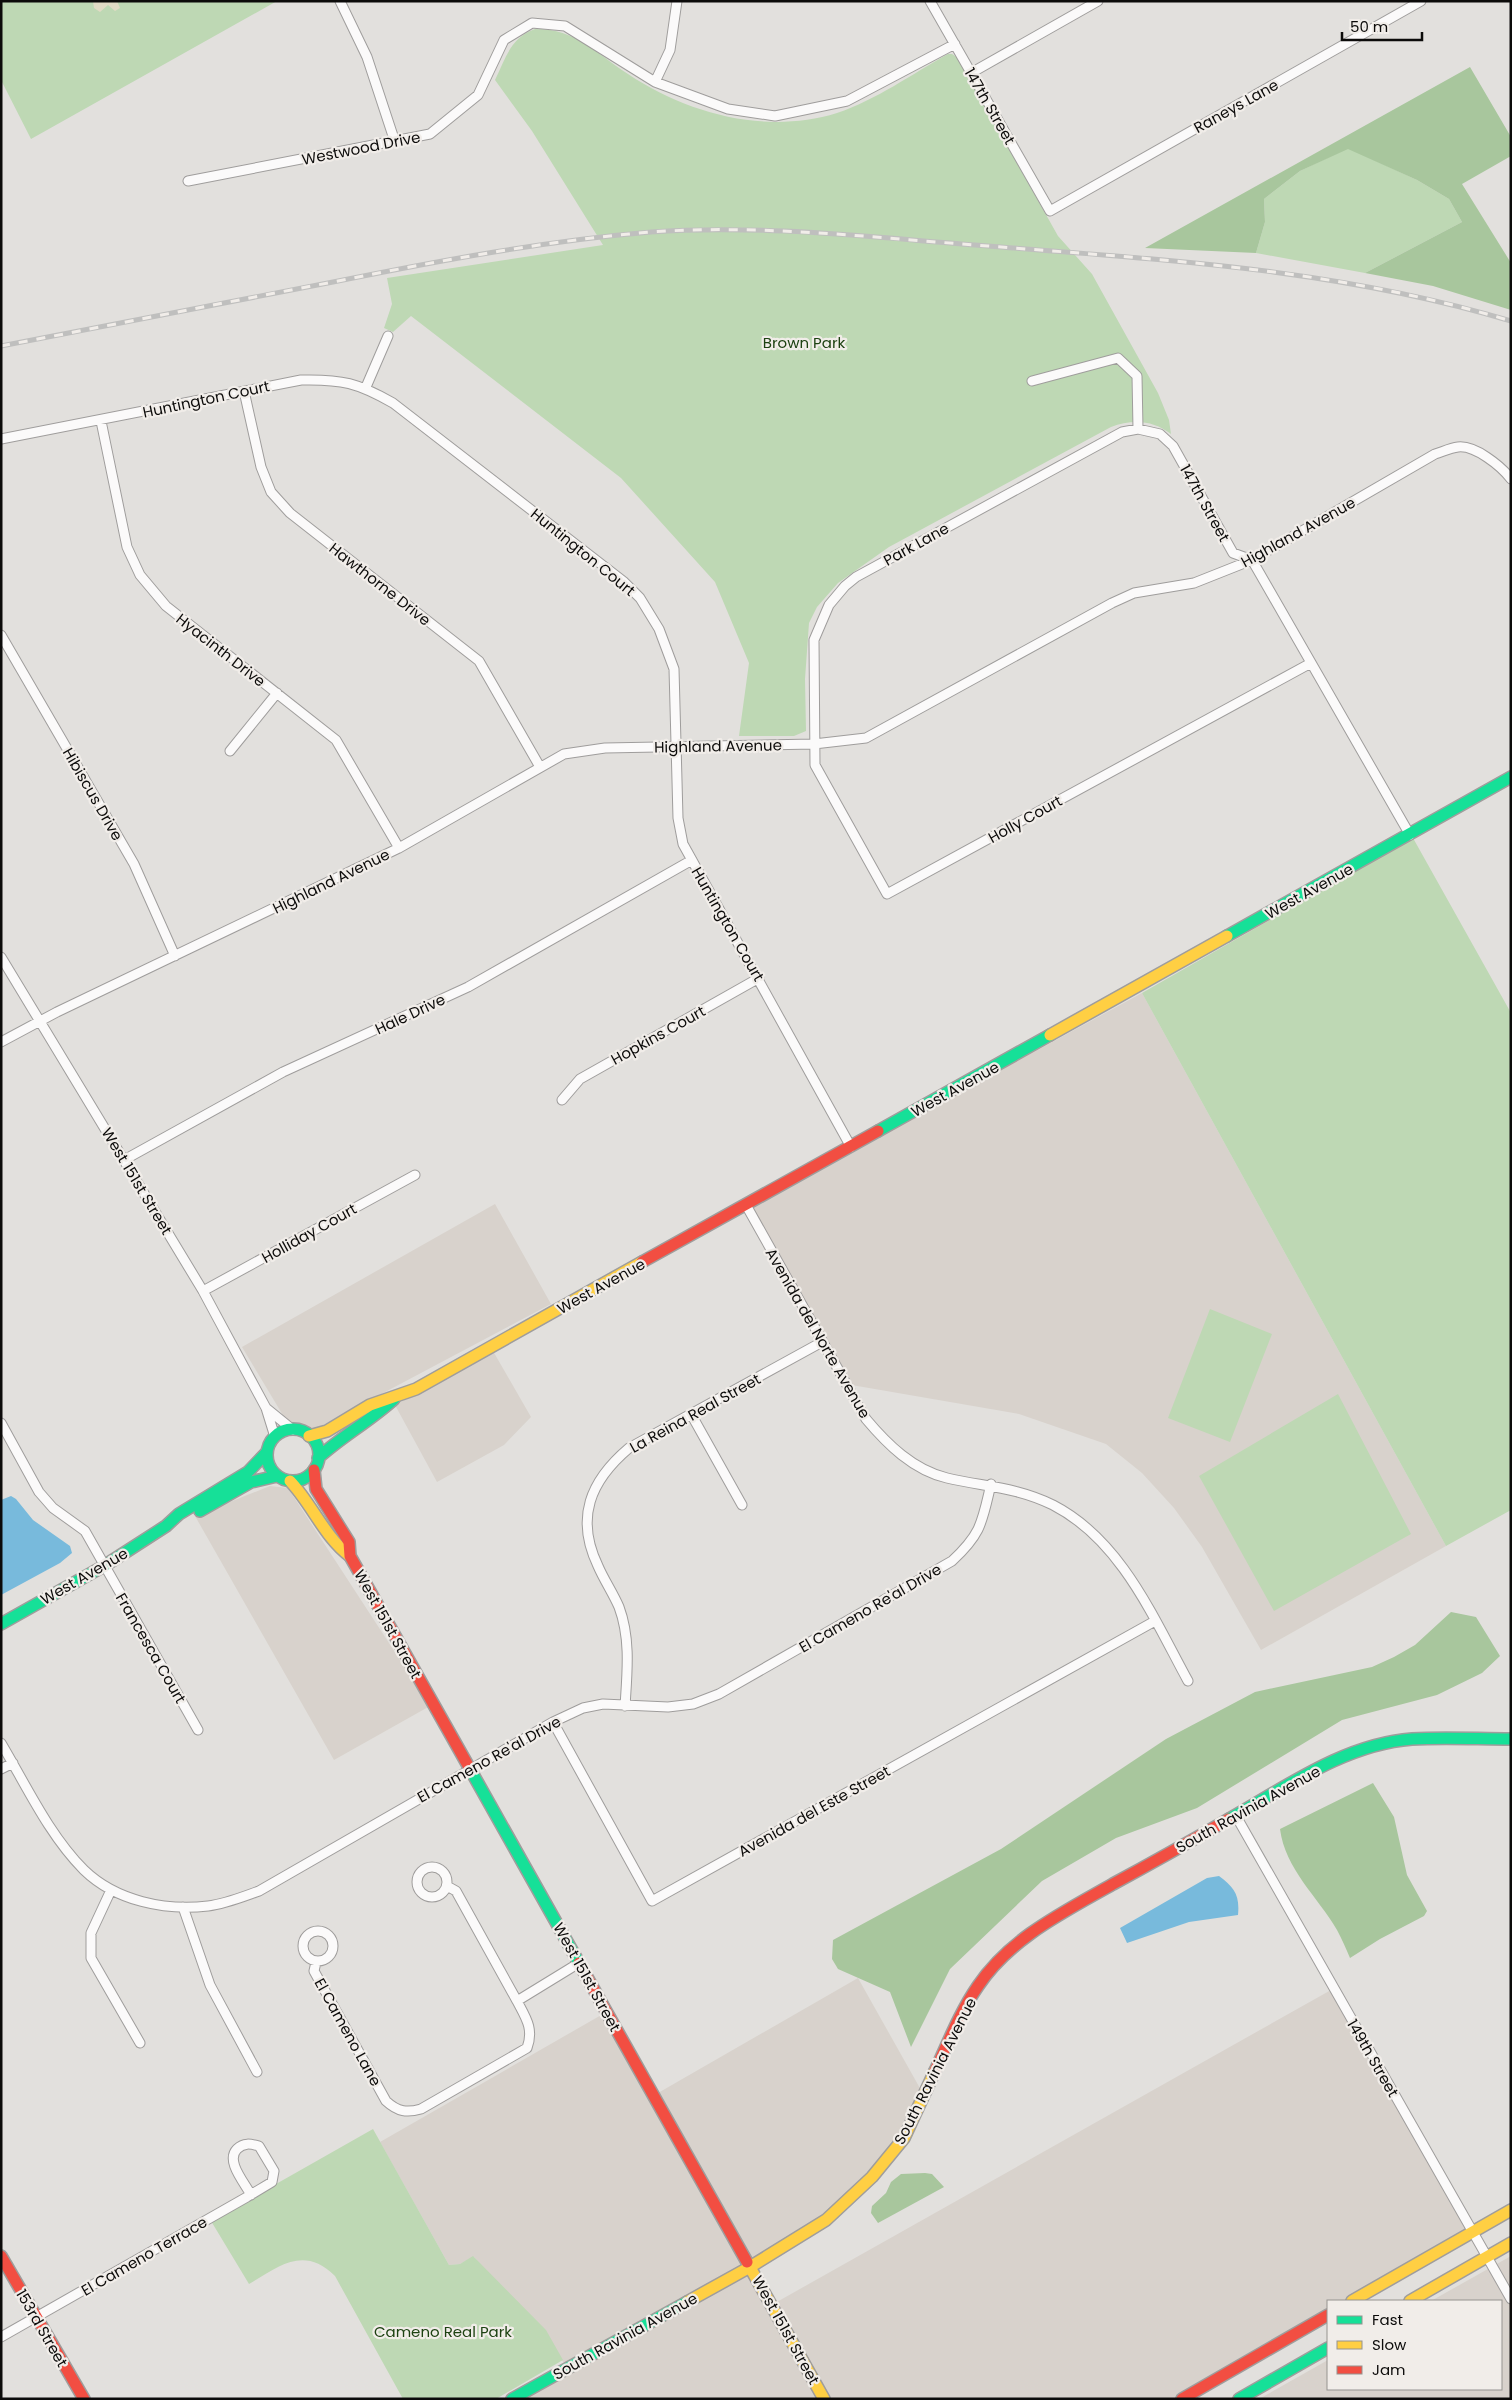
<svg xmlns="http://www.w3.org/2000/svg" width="1512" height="2400" font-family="Poppins,sans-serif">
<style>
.built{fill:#d8d2cc}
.green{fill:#bed8b4}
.forest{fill:#a8c69d}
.sand{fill:#e1dbc5}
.water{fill:#78badc}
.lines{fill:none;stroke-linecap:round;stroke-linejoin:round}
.street-casing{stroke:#9f9d9c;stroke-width:11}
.fast-casing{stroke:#9f9d9c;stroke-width:14}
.slow-casing{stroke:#9f9d9c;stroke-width:14}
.jam-casing{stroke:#9f9d9c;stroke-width:14}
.street{stroke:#fbfafa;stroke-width:9}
.fast{stroke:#16e098;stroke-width:11}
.slow{stroke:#ffcf43;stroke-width:11}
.jam{stroke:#f24e42;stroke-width:11}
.rail-casing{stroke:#bfbfbe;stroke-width:5}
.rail{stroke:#f1ede9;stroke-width:3;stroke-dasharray:9;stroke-linecap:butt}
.labels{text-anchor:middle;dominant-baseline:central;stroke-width:4.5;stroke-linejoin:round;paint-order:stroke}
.street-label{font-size:15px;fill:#0c0b0a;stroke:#f1ede9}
.park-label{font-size:15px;fill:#1d4212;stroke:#f1ede9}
</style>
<rect width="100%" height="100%" fill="#e2e0dd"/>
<!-- built -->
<path class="built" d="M1142,993L1446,1546L1261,1650L1202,1547L1174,1508L1142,1473L1106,1444L1019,1414L840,1383L745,1210Z
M495,1204L551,1304L306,1434L290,1427L242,1347Z
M493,1351L531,1417L504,1445L437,1482L395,1405Z
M270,1486L288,1488L430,1706L334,1760L195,1516Z
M858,1978L921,2090L901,2134L870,2173L823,2215L753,2260L658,2093Z
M1331,1990L1469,2231L1347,2301H1328V2312L1178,2399H829L775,2303Z
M603,2014L746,2263L566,2365L474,2257L460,2264L449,2265L380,2142Z
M1511,2256V2399H1259L1328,2360V2389H1501V2301H1431Z
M750,2270L817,2399H520Z"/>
<!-- green -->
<path class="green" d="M1,1H277L31,139L1,80Z
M535,29C577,29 595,53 628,74C688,114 766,135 837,113C876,100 912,74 948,54H952L958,58L1058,236L1092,274L1158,393L1169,420L1171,434C1153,420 1132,419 1111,427L889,547L838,583L817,607L809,623L805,679L806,731L794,736H739L749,663L715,582L621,478L411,316L393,332L384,328L392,304L387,278L603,245L532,131L495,80C506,58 510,38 535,29Z
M1348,148L1417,180L1449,199L1462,222L1365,273L1256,253L1265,222L1264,199L1300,171Z
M1413,838L1511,1013V1510L1446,1546L1142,993Z
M1210,1309L1272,1334L1230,1442L1168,1418Z
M1338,1394L1411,1534L1274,1611L1199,1476Z
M373,2129L449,2265L460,2264L473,2256L546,2330L563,2360L496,2399H403L335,2276C304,2245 279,2266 249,2284L211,2221Z"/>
<!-- forest -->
<path class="forest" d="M1470,67L1511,137V156L1462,184L1511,263V310L1433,286L1365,273L1462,222L1449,199L1417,180L1348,149L1300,171L1264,199L1265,222L1256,253L1145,248Z
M1451,1612L1476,1617L1500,1656L1482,1673L1437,1695L1342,1720L1197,1808L1116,1838L1042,1881L950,1969L911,2047L890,1992L838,1969L832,1959L833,1940L1001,1849L1166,1739L1255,1692L1372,1667L1394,1657L1415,1645Z
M1373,1783L1394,1817L1407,1875L1427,1911L1424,1916L1380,1939L1350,1958C1346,1949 1342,1939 1337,1930C1318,1897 1285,1869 1280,1829Z
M925,2173L932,2174L944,2187L878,2223L871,2213L872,2206L886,2193L891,2182L901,2174Z"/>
<!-- sand -->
<path class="sand" d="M93,1H117L120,8L115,11L108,5L100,12L94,8Z"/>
<!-- water -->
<path class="water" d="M11,1496L16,1499L33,1520L70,1546L72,1553L60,1563L1,1595V1500Z
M1219,1876C1234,1887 1240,1895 1238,1915L1189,1922L1127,1943L1120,1928L1207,1878Z"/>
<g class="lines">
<!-- street casing -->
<g class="street-casing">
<path id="street" d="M340,1L367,57L395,142
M930,1L1050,211L1421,1
M971,73L1098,1
M655,82L670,50L677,1
M188,181L430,134L478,95L504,40L532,23L565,26L655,82L728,109L775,116L847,101L955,44
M1032,381L1118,358L1137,376L1138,429
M366,387L388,336
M244,391L261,467L271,492L290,513L479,661L540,767
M101,421L127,547L140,575L166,606L336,740L399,848
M1,439L301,380C342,379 358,383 393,403L623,581L640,598L659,629L674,669L678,818L683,844L851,1147
M1,635L134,864L175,956
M1311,663L887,894L815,765L814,640L829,605L845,586L856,577L1122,432L1138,429L1160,434L1173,446L1233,553L1252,560L1410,835
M230,751L277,693
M1,957L203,1291L266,1408L275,1437
M1,1042L57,1012L399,848L564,754L605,748L814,744L866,738L1112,603L1134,593L1194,583L1252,560L1435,454C1442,452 1450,448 1458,447C1475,445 1501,466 1511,479
M562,1100L580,1079L759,978
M124,1160L283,1072L468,987L692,860
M746,1205L866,1419C887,1444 913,1470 947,1478C986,1487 1016,1487 1053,1505C1121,1540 1153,1617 1188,1681
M203,1291L415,1175
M266,1408L293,1430
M691,1414L742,1505
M1,1423L39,1492L53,1508L85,1531L198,1730
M625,1706C627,1674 631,1639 619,1607C613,1593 604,1580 598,1566C575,1518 590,1481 629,1448L822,1342
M553,1722L652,1901L1155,1621
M1,1743C26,1785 49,1835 84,1870C116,1901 165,1911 208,1906C225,1904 242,1897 259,1891L553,1722L583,1708L603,1704L668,1707L693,1704L719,1694L952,1561C982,1533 982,1522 991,1484
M1,1769L13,1763
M1236,1816L1511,2299
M417 1882a15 15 0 1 1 30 0a15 15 0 1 1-30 0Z
M447,1886L456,1891L517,2001
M111,1890L91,1933V1958L140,2043
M183,1907L210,1985L257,2072
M303 1946a15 15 0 1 1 30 0a15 15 0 1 1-30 0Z
M316,1962L314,1971L386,2101C398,2112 407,2113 421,2109L527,2048C534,2029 526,2018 517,2001L579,1963
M1,2337L247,2197L272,2182L274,2171L259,2146C251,2144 244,2142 237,2149C225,2161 245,2183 251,2195"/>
</g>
<!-- fast casing -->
<g class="fast-casing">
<path id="fast" d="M1227,936L1511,777
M878,1131L1050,1035
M267 1455a26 26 0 1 1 52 0a26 26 0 1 1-52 0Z
M318,1458C342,1436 370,1421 394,1399
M200,1511L251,1482L277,1476
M1,1624L104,1566L166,1526L179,1514L248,1472L267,1452
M470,1769L579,1963
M1229,1819C1286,1787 1345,1744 1412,1739C1445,1737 1478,1739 1511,1739
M512,2399L687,2302
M1239,2399L1328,2348"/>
</g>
<!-- slow casing -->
<g class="slow-casing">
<path id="slow" d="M1050,1035L1227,936
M309,1436L327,1431L370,1405L416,1389L642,1262
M290,1481C312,1504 325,1538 350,1556
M747,2262L824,2399
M1352,2301L1511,2210
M1410,2301L1511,2243
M687,2302L750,2267L826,2220L872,2177L904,2138L935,2071"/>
</g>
<!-- jam casing -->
<g class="jam-casing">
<path id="jam" d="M642,1262L878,1131
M314,1470L316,1489L349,1542L350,1556L470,1769
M579,1963L747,2262
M935,2071C948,2043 960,2012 978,1986C1010,1938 1064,1912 1113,1884C1152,1863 1191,1841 1229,1819
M1,2256L84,2399
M1182,2399L1328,2315"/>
</g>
<!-- street -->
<use href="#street" class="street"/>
<!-- fast -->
<use href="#fast" class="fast"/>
<!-- slow -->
<use href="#slow" class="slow"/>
<!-- jam -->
<use href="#jam" class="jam"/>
<!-- rail casing -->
<g class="rail-casing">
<path id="rail" d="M1,346C112,325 222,303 333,282C438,261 544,241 651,232C763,224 877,238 988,246C1166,260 1338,269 1511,321"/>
</g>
<!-- rail -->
<use href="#rail" class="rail"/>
</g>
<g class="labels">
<!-- street labels -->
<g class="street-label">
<text transform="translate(990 106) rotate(60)">147th Street</text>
<text transform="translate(1236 106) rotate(-29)">Raneys Lane</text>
<text transform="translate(361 148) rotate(-11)">Westwood Drive</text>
<text transform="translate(206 399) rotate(-12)">Huntington Court</text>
<text transform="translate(1205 503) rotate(61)">147th Street</text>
<text transform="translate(1298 532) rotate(-29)">Highland Avenue</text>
<text transform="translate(916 544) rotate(-29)">Park Lane</text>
<text transform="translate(583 552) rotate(39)">Huntington Court</text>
<text transform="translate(380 584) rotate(38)">Hawthorne Drive</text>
<text transform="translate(221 650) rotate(38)">Hyacinth Drive</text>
<text transform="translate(718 746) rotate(-1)">Highland Avenue</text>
<text transform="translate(93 794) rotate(60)">Hibiscus Drive</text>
<text transform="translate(1025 819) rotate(-29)">Holly Court</text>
<text transform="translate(331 881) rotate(-26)">Highland Avenue</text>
<text transform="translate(1309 891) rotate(-29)">West Avenue</text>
<text transform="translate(728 924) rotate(60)">Huntington Court</text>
<text transform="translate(410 1014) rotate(-25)">Hale Drive</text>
<text transform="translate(658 1035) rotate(-29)">Hopkins Court</text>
<text transform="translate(955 1089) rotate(-29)">West Avenue</text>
<text transform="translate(137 1181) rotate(59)">West 151st Street</text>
<text transform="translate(309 1233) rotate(-29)">Holliday Court</text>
<text transform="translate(601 1286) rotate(-29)">West Avenue</text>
<text transform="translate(818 1333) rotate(60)">Avenida del Norte Avenue</text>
<text transform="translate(695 1413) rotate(-29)">La Reina Real Street</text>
<text transform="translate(84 1576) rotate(-30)">West Avenue</text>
<text transform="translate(870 1608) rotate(-30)">El Cameno Re'al Drive</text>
<text transform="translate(388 1624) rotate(61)">West 151st Street</text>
<text transform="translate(151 1648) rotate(60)">Francesca Court</text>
<text transform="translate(489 1759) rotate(-29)">El Cameno Re'al Drive</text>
<text transform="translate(1248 1809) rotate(-29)">South Ravinia Avenue</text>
<text transform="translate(814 1811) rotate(-29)">Avenida del Este Street</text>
<text transform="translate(587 1977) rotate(61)">West 151st Street</text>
<text transform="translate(348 2032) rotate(61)">El Cameno Lane</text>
<text transform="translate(1373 2058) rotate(60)">149th Street</text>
<text transform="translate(935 2071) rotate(-63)">South Ravinia Avenue</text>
<text transform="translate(144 2256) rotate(-30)">El Cameno Terrace</text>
<text transform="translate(42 2328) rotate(60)">153rd Street</text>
<text transform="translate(786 2330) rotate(61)">West 151st Street</text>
<text transform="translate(625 2336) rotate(-29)">South Ravinia Avenue</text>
</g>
<!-- park labels -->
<g class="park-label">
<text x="804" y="342">Brown Park</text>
<text x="443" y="2331">Cameno Real Park</text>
</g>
</g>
<!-- border -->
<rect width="1512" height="2400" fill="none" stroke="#0c0b0a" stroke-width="5"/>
<!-- legend -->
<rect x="1327" y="2300" width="175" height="90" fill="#f1ede9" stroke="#959390"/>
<rect x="1337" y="2316" width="25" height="8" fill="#16e098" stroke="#959390"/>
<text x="1372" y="2325" font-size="15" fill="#0c0b0a">Fast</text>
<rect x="1337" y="2341" width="25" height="8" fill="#ffcf43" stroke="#959390"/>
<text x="1372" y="2350" font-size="15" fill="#0c0b0a">Slow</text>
<rect x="1337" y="2366" width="25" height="8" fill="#f24e42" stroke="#959390"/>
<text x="1372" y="2375" font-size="15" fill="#0c0b0a">Jam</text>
<!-- scale -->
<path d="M1342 32v8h80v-8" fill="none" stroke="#0c0b0a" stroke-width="2.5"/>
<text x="1350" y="32" font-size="15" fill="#0c0b0a" stroke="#f1ede9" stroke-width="4" paint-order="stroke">50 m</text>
</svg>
